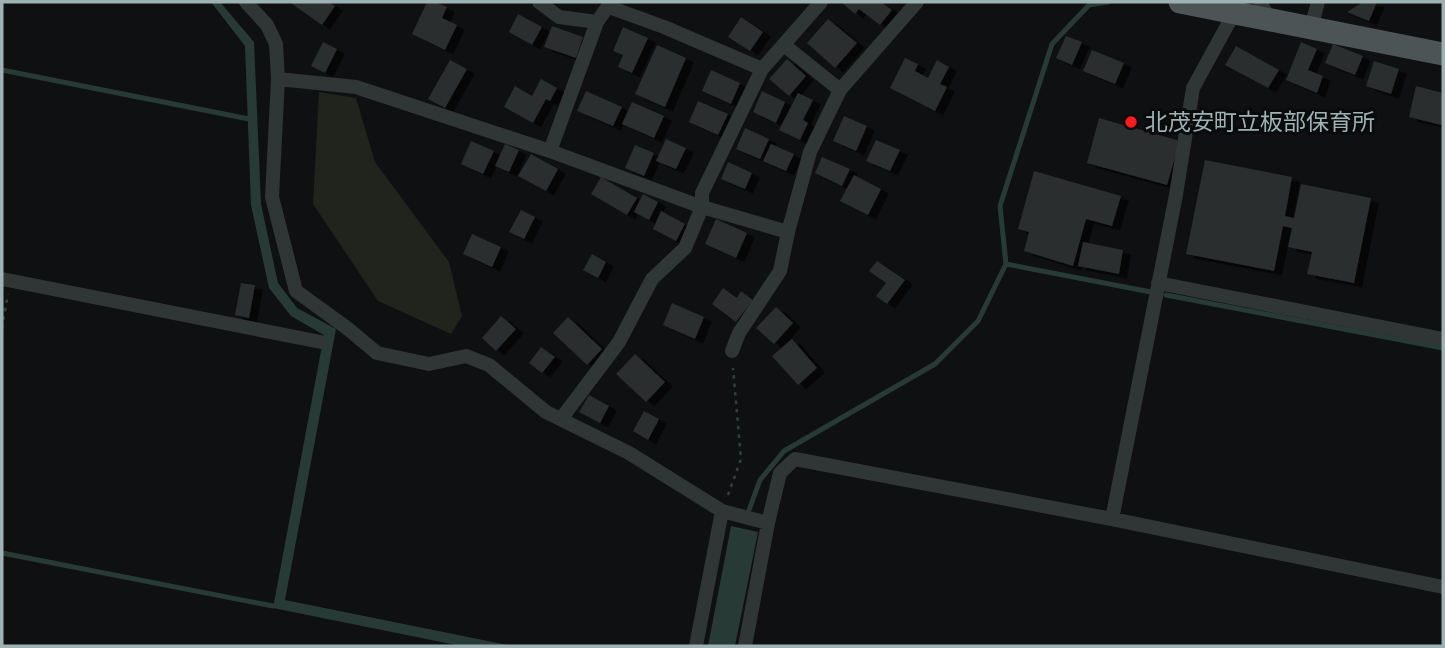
<svg xmlns="http://www.w3.org/2000/svg" width="1445" height="648" font-family="Cabin,'Noto Sans JP',sans-serif">
<style>
.green{fill:#20241c}
.water{fill:#283a36}
.lines{fill:none;stroke-linecap:round;stroke-linejoin:round}
.stream{stroke:#283a36;stroke-width:5}
.building{fill:#2a2d2e;filter:url(#shadow)}
.path{stroke:#363d3d;stroke-width:2.5;stroke-dasharray:3.5 5;stroke-linecap:butt}
.street{stroke:#303536;stroke-width:14}
.primary{stroke:#4c5455;stroke-width:23}
.poi-dot{fill:#fe1b1d;stroke:#0a0b0c;stroke-width:2.5}
.labels{text-anchor:middle;dominant-baseline:central;stroke-width:6;stroke-linejoin:round;paint-order:stroke}
.poi-label{font-size:23px;fill:#9fb2b3;stroke:#0a0b0c;text-anchor:start}
</style>
<defs>
<filter id="shadow"><feDropShadow dx="8" dy="4.5" stdDeviation="0" flood-color="#0009"/></filter>
</defs>
<rect width="100%" height="100%" fill="#0f1011"/>
<!-- green -->
<path class="green" d="M319,92L356,98L375,162L449,262L462,316L451,334L378,301L313,204Z"/>
<!-- water -->
<path class="water" d="M211,2H220L254,42L261,204L278,283L297,308L336,329L285,600L512,646H461L273,608L324,335L291,316L269,288L251,205L245,46Z
M731,526L758,532L735,646H708Z"/>
<g class="lines">
<!-- stream -->
<path class="stream" d="M2,70L249,119
M1006,264L1151,292
M1166,295L1443,348
M749,510L760,480L784,451L935,364L978,321L1006,264L1000,206L1052,44L1089,5L1108,2
M2,553L273,606"/>
</g>
<!-- building -->
<path class="building" d="M293,2H329L335,6L322,25L292,4Z
M427,2H435L447,7L442,18L457,25L445,50L412,34Z
M841,2H881L892,10L880,25L859,9L855,14Z
M1363,2H1377L1369,21L1347,12Z
M518,14L542,27L532,45L509,32Z
M741,17L763,32L750,51L728,37Z
M828,19L857,43L835,68L807,43Z
M552,26L583,37L576,58L544,47Z
M623,27L648,38L632,73L618,67L623,55L613,51Z
M1066,36L1082,42L1072,65L1056,58Z
M323,42L337,49L325,73L311,66Z
M1301,42L1317,49L1308,70L1323,76L1317,93L1286,80Z
M1333,44L1363,56L1355,75L1325,63Z
M657,45L686,58L665,107L635,94Z
M1236,46L1279,70L1268,88L1225,65Z
M1092,50L1124,63L1115,84L1083,71Z
M905,58L918,64L915,71L928,78L937,60L949,67L940,84L947,87L935,111L890,88Z
M787,59L806,76L789,96L769,79Z
M450,60L467,69L445,108L428,99Z
M1374,61L1399,69L1391,94L1366,86Z
M711,70L740,83L731,104L702,91Z
M541,79L557,88L550,101L546,99L533,123L504,107L515,86L532,96Z
M1416,86L1443,93V115L1441,125L1409,117Z
M586,91L622,107L613,126L577,111Z
M762,91L785,102L776,123L753,112Z
M798,93L813,100L803,120L808,123L800,140L779,130Z
M698,101L728,114L718,135L689,122Z
M632,102L664,116L654,138L622,124Z
M844,116L867,126L856,151L833,141Z
M1099,118L1180,141L1167,185L1087,163Z
M745,128L769,139L760,159L736,149Z
M666,139L686,148L676,169L656,161Z
M876,140L900,150L890,171L866,161Z
M471,141L494,151L483,174L461,164Z
M505,144L519,150L509,172L495,166Z
M771,144L794,154L786,171L763,161Z
M635,145L654,153L644,176L625,168Z
M531,154L558,169L546,191L518,176Z
M822,157L850,169L842,186L815,173Z
M1205,160L1292,177L1285,216L1294,218L1301,184L1371,198L1354,283L1307,274L1312,252L1288,247L1292,228L1283,226L1274,271L1186,254Z
M728,162L752,173L745,189L721,179Z
M1034,171L1121,196L1112,226L1086,219L1073,266L1024,251L1029,232L1018,229Z
M854,175L881,189L868,215L840,201Z
M601,177L637,198L627,215L591,194Z
M643,194L658,202L649,220L634,212Z
M521,210L535,217L524,239L509,232Z
M661,211L685,224L676,241L653,229Z
M716,219L747,233L736,258L705,244Z
M472,234L501,247L492,267L463,254Z
M1083,242L1123,250L1119,274L1078,266Z
M592,254L606,262L598,278L583,270Z
M877,261L905,280L887,304L876,296L886,283L869,271Z
M241,283L255,285L249,318L235,315Z
M723,288L737,298L741,291L753,300L736,322L712,304Z
M672,303L704,317L695,339L663,325Z
M776,307L793,323L774,344L756,328Z
M501,316L516,329L496,351L482,338Z
M568,317L602,349L587,365L553,333Z
M792,339L817,368L798,385L772,356Z
M541,347L555,357L542,373L529,363Z
M635,354L665,382L646,402L616,374Z
M589,395L609,406L600,423L579,412Z
M644,411L659,419L648,440L633,431Z"/>
<g class="lines">
<!-- path -->
<path class="path" d="M2,328L8,294
M728,495L741,459L733,368"/>
<!-- street -->
<path class="street" d="M246,2L267,25L276,44L278,79L272,197L296,291L347,328L377,353L429,364L466,356L489,365L546,412L629,453L722,511L768,523
M539,2L559,17L597,22
M1260,2L1271,21
M609,7L664,27L762,69
M1311,28L1318,2
M784,45L840,90
M278,79L356,87L550,151L702,207L788,232L810,152L840,90L917,2
M550,151L597,22L611,2
M2,279L321,342
M1158,283L1443,339
M732,351L739,333L780,271L788,232
M561,419L619,342L652,279L685,248L702,207V193L762,69L821,2
M1112,519L1176,195L1193,88L1234,13
M696,646L722,511
M745,646L768,523L780,473L795,459L1112,519L1443,587"/>
<!-- primary -->
<path class="primary" d="M1180,2L1443,54"/>
</g>
<!-- markers -->
<circle class="poi-dot" cx="1131" cy="122" r="7"/>
<g class="labels">
<!-- poi labels -->
<g class="poi-label">
<text x="1145" y="122">北茂安町立板部保育所</text>
</g>
</g>
<!-- border -->
<rect width="1445" height="648" fill="none" stroke="#9fb2b3" stroke-width="7"/>
</svg>
